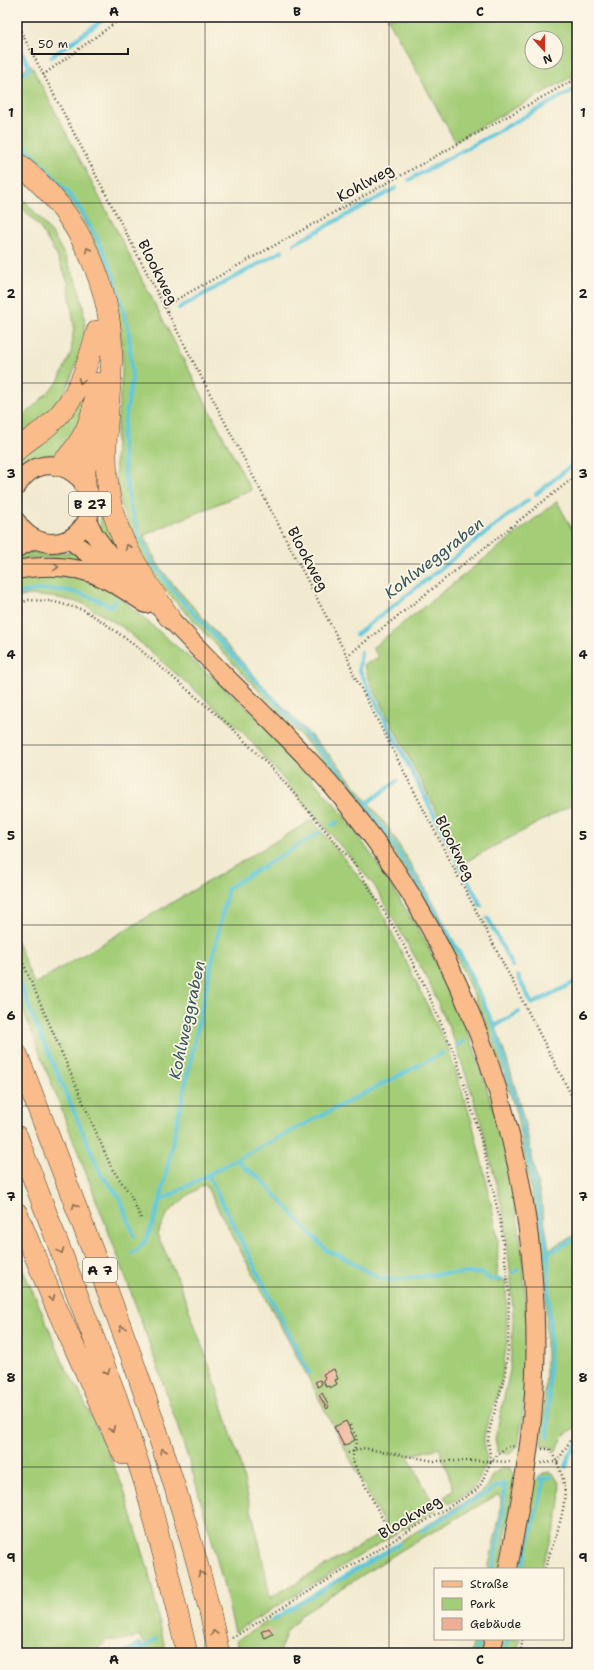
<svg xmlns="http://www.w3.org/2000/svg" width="594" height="1670" font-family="'Shantell Sans',sans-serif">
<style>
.green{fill:#a4cd78;stroke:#60744a;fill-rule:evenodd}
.water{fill:#60c8dc;stroke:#3e727c}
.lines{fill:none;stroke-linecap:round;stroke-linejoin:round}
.stream{stroke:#60c8dc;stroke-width:4}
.building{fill:#efaf97}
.major-casing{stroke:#3c3b37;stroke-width:20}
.highway-casing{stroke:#3c3b37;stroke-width:22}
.path{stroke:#3c3b37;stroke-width:2.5;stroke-dasharray:1 3;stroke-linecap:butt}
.major{stroke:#f9bc8a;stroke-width:18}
.highway{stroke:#f9bc8a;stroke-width:21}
.highway-bridge-casing{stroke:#3c3b37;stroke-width:22;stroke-linecap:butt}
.highway-bridge{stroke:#f9bc8a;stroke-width:21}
.oneway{stroke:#8a6c53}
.grid{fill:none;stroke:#1c1c1c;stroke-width:1;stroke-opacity:0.55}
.labels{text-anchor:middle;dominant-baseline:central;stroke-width:3.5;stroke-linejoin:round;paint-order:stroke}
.shield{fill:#fcf5e5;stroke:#5f5d58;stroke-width:1}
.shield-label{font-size:14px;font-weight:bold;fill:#1c1c1c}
.street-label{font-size:15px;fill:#1c1c1c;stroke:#fcf5e5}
.water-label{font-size:16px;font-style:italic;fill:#34585f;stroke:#fcf5e5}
.neatline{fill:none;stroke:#1c1c1c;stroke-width:1.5}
.grid-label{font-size:13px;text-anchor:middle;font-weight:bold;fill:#1c1c1c}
</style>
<rect width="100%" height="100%" fill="#fcf5e5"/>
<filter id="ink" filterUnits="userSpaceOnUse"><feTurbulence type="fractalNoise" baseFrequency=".025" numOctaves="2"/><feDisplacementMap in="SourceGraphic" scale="8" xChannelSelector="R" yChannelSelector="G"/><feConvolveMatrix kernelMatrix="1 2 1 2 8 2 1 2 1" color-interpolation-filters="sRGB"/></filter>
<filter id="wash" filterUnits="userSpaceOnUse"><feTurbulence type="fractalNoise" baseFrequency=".012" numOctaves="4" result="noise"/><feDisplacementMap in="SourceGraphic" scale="16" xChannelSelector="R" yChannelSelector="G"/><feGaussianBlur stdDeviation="0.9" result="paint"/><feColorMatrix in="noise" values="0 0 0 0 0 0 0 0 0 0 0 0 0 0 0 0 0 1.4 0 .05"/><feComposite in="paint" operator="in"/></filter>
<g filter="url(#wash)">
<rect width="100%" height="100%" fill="#f2ead0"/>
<!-- green -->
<path class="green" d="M387,17H577V74L455,141ZM532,38H556V62H532Z
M31,65L251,490L144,535L157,563L171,582L266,689L336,762L389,829L428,893L457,947L496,1027L511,1073L525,1124L542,1206L549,1249L577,1234V1427L565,1434L555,1452L551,1447H542L546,1373V1286L537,1221L516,1112L502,1068L483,1016L458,960L423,896L379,830L329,766L173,599C147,567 126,533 118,492C111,450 120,411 122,369C123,356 121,343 120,330C113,275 95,232 61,190C48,174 34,159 17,148V73Z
M17,192L40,218L55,238L66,258L77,283L83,306L85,328L84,346L60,404L17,441V419L28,412L58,382L71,353L74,326L68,282L56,254L39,226L17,202Z
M86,388L84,424L61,453C45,456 29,457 17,469V461L30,450Z
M95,459L128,563L100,532L102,497L94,474Z
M557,501L577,539V802L463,863L372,686L364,665L379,657L372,648Z
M29,552L54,554L71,552L117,579L55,558H35L17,560V556Z
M36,573L76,577L111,590L250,710L339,809L373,857L425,940L457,1006L474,1048L500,1130L512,1182L523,1255L528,1345L525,1396L519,1443L516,1448L510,1454L498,1452L495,1439L510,1370L513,1318L511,1278L504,1215L480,1118L455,1042L428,980L374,885L243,732L121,626L82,603L58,598L29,595L17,598V575Z
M312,820L365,884L384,916L448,1048L472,1122L488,1188L498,1240L497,1282L506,1280L507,1341L501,1384L486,1428L484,1438V1449L487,1458L481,1475L473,1489L449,1504L444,1497L454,1490L439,1448L408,1456L436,1509L235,1632L214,1547L192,1470L160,1374L122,1267L17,994V941L34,984ZM205,1184L310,1381L387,1530L270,1598L259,1542L239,1460L214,1379L179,1282L157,1234L168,1213L188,1195Z
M17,1258L38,1303L65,1367L77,1387L106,1448L123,1487L148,1569L166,1653H150L140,1636L127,1640H107L94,1653H17Z
M505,1468H510L515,1478L500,1569H488L500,1515L501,1498L497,1495L405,1548L303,1613L287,1631L279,1653H239L237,1640L477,1495C480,1493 483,1491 485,1489C494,1479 489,1472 505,1468Z
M549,1472C576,1481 547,1550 541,1569H516L536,1480L544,1473Z
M474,1639H486L483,1653H471Z
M501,1639H520L517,1653H498Z"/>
<!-- water -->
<path class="water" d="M140,1642L146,1653H123V1652Z"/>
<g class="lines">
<!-- stream -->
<path class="stream" d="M17,42L30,69L17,77
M51,57L107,17
M17,140L21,142L67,191L80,209L97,238L113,273L129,332L132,379L122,438L125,474L130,505L140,537L153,564L177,595L334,765L383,828L426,895L464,961L494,1026L522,1123L548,1253L550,1327L548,1437
M409,180L577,88
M294,244L396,188
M179,308L282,251
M536,494L577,461
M17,594C50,585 82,590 111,607L116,600
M356,635L528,500
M361,652L359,669L481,906
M367,803L397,781
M332,825L337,822
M488,918L512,966
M17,975L33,1017L101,1174L120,1198L134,1236
M518,976L532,1004L577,981
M494,1026L519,1012
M458,1045L464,1041
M237,1159L245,1168L259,1177L327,1251L341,1256L379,1278L393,1280L440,1274L481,1273L492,1280L501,1279
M208,1175L309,1373
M160,1201L237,1159L443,1053
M132,1253C148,1247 155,1216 160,1201L228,888L319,833
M545,1255L577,1238
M514,1272L518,1269
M566,1467L570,1453L577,1443
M421,1531L498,1486L505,1484L503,1512L493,1569
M522,1569L544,1484L541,1479L551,1477
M272,1620L399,1544
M137,1653L156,1639
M476,1653L479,1639
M505,1653L508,1639"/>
</g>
<g id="blocks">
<!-- building -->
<path class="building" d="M334,1369L338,1379L335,1380L337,1384L330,1388L329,1386L326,1387L323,1380L325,1378L323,1374Z
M320,1380L322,1384L318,1387L315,1382Z
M322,1393L329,1407L327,1409L319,1395Z
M346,1421L355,1440L344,1446L334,1427Z
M269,1628L273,1634L265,1638L261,1632Z"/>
</g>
</g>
<g filter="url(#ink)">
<use href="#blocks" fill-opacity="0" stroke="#3c3b37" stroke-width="1"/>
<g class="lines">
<!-- major casing -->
<g class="major-casing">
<path id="major" d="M17,486C46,436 117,487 81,529C74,538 63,543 52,543C37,543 24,534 17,522
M87,520L94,534L107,552C146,593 184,634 223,674C260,711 299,747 333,787C471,948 542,1162 535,1373C533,1439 520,1504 508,1569
M69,539L115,575
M17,548L35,539
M17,570C45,565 76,565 103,578C118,585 132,595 146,604
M491,1653L494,1639"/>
</g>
<!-- highway casing -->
<g class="highway-casing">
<path id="highway" d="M17,163C80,212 117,292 111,372C108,415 102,455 110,499C118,542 146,580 169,617
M17,450C27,440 41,433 51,423C79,397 87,367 97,331
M59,466C87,439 92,419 98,383
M85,485V469L98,426
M17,1054C88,1238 162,1421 210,1612
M17,1136L117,1399L146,1487L169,1577L187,1653
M17,1213L56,1307L123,1454"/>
</g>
<!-- path -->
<path class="path" d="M17,24L347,656L354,675L577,1106
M43,75L123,17
M163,307L577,78
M17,604L29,600L51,601L84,610L103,622L137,647L228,724L278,775L355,865L396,931L423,982L457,1060L484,1150L501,1225L509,1295L508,1349L505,1375L490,1428L488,1441L491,1461
M347,656L577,475
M17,949L112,1169L130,1194L141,1218
M350,1425L357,1438L352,1460L383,1520
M542,1449H550C556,1460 562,1472 564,1484C568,1509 552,1545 545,1569
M348,1453L363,1448L434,1461H491L506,1447L515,1446
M541,1463L557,1462L577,1430
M232,1638L475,1491L481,1484L491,1461L512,1462
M520,1653L523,1639"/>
<!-- major -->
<use href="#major" class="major"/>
<!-- highway -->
<use href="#highway" class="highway"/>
<!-- highway-bridge casing -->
<g class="highway-bridge-casing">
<path id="highway-bridge" d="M210,1612L219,1653"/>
</g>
<!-- highway-bridge -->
<use href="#highway-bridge" class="highway-bridge"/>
</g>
<!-- one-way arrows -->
<defs><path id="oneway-chevron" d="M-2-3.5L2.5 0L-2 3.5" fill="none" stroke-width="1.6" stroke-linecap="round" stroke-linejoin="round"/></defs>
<g class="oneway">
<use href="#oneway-chevron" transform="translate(88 250) rotate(-115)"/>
<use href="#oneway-chevron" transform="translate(81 381) rotate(113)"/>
<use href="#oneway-chevron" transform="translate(128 547) rotate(-116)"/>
<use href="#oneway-chevron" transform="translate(56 567) rotate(4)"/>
<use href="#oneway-chevron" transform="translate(75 1206) rotate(-111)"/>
<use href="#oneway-chevron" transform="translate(61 1251) rotate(69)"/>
<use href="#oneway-chevron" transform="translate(52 1298) rotate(67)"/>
<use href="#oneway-chevron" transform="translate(122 1328) rotate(-109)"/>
<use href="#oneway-chevron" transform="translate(107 1372) rotate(69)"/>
<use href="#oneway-chevron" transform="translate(112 1429) rotate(66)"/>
<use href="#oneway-chevron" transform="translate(163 1451) rotate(-109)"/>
<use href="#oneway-chevron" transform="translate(201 1574) rotate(-104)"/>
<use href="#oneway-chevron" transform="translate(214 1633) rotate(-102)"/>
</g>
</g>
<!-- grid -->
<path class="grid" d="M205,17V1653M389,17V1653M17,203H577M17,383H577M17,564H577M17,745H577M17,925H577M17,1106H577M17,1287H577M17,1467H577"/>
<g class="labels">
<!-- shield labels -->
<g class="shield">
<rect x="69" y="492" width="42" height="24" rx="3"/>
<rect x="83" y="1258" width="34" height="24" rx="3"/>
</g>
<g class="shield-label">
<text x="90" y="504">B 27</text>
<text x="100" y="1270">A 7</text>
</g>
<!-- street labels -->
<g class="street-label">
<text transform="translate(365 183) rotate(-29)">Kohlweg</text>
<text transform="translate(158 272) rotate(63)">Blookweg</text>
<text transform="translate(308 559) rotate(62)">Blookweg</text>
<text transform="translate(455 848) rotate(63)">Blookweg</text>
<text transform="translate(410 1517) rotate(-31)">Blookweg</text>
</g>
<!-- water labels -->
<g class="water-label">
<text transform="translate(434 558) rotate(-38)">Kohlweggraben</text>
<text transform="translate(187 1020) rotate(-78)">Kohlweggraben</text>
</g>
</g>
<!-- margin -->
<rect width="594" height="1670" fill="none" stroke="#fcf5e5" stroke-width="44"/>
<!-- legend -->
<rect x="434" y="1568" width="130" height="72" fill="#fcf5e5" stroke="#a29e95"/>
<rect x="442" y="1581" width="20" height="6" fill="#f9bc8a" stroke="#a29e95"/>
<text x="470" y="1588" font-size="12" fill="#1c1c1c">Straße</text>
<rect x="442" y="1598" width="20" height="12" fill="#a4cd78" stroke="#a29e95"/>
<text x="470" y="1608" font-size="12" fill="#1c1c1c">Park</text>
<rect x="442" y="1618" width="20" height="12" fill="#efaf97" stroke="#a29e95"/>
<text x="470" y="1628" font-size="12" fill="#1c1c1c">Gebäude</text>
<!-- north arrow -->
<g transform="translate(544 50) rotate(159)"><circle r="19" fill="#fcf5e5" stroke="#a29e95"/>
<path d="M0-3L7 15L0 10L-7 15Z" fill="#c8321e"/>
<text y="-6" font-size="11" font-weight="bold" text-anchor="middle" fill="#1c1c1c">N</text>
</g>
<!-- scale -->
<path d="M32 48v6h96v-6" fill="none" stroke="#1c1c1c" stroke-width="2"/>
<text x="38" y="48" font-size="12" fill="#1c1c1c" stroke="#fcf5e5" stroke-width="3" paint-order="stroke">50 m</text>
<rect x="22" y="22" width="550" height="1626" class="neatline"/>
<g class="grid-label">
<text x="114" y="16">A</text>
<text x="297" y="16">B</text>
<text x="480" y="16">C</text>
<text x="11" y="117">1</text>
<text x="583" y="117">1</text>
<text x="11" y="298">2</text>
<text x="583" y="298">2</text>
<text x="11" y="478">3</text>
<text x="583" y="478">3</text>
<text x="11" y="659">4</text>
<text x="583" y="659">4</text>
<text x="11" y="840">5</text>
<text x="583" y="840">5</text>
<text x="11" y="1020">6</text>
<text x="583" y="1020">6</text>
<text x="11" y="1201">7</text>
<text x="583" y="1201">7</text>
<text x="11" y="1382">8</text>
<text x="583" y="1382">8</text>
<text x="11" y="1562">9</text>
<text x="583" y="1562">9</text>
<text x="114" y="1664">A</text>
<text x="297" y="1664">B</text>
<text x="480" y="1664">C</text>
</g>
</svg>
